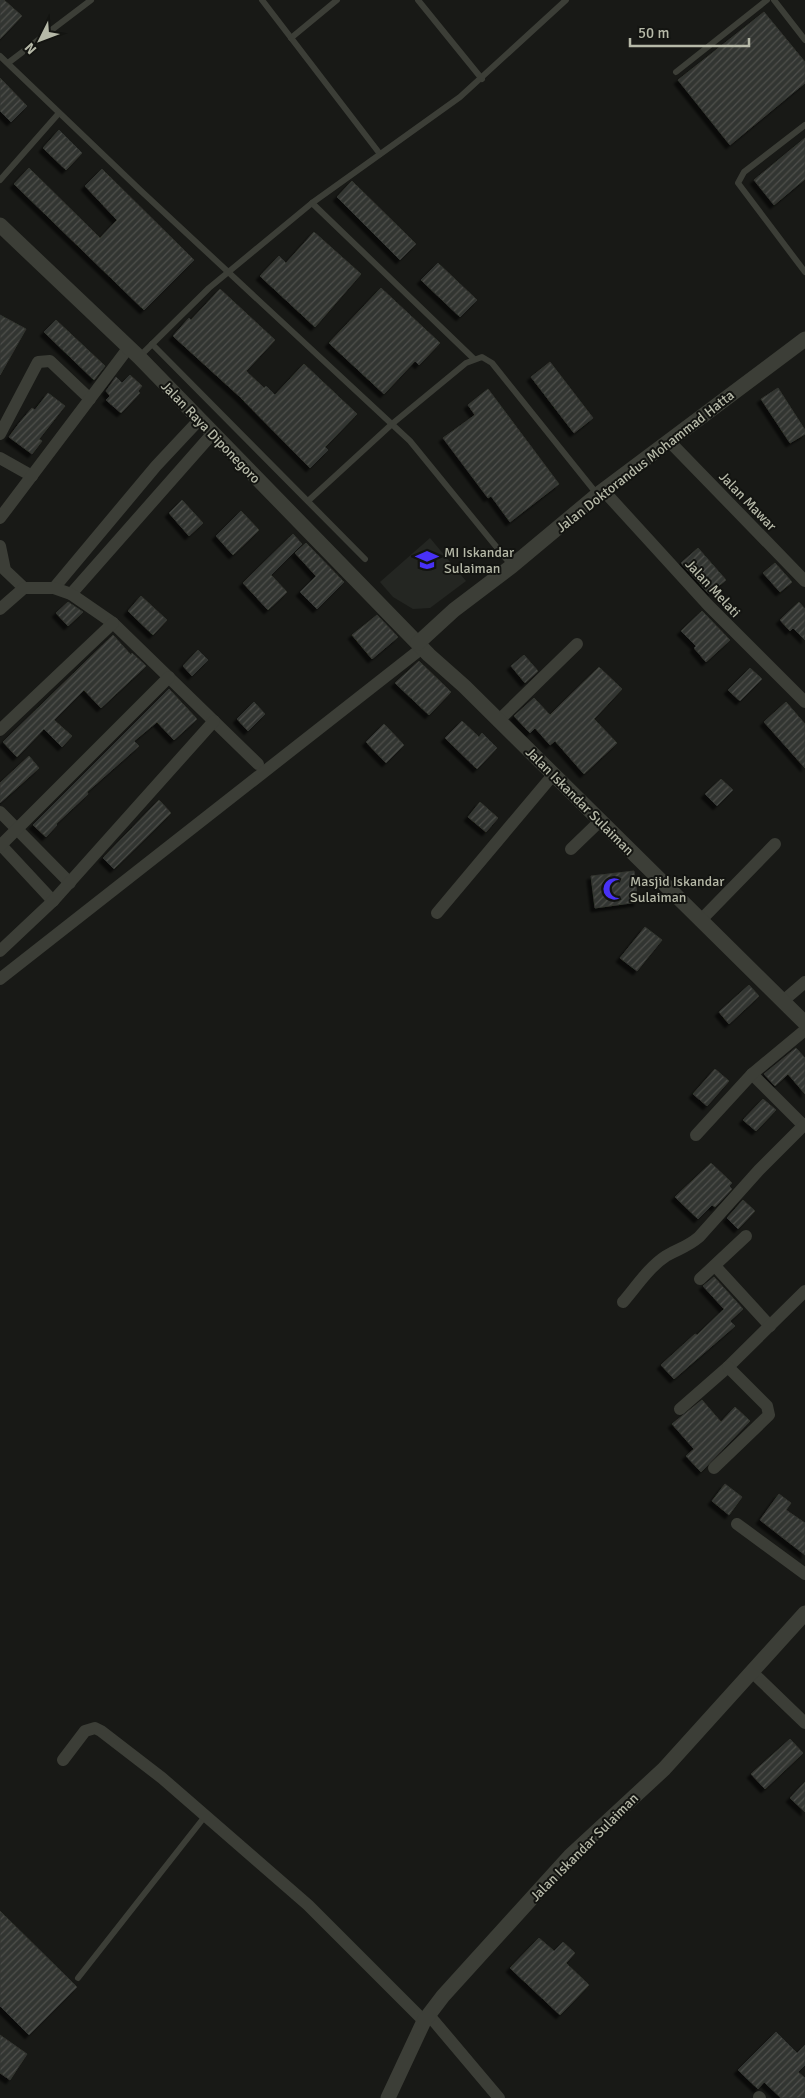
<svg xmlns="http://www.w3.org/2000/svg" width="805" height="2098" viewBox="0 0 805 2098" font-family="Signika,sans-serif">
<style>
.built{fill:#242622}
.building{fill:url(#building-hatch);stroke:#333530;filter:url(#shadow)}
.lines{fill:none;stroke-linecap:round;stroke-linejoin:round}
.service{stroke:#3c3e37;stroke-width:6}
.minor{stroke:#3c3e37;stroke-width:12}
.tertiary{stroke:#3c3e37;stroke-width:15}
.labels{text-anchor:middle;stroke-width:4;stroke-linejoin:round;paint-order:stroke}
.street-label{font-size:14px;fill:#b6b9a8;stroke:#131411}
.poi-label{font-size:14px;fill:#b6b9a8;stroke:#131411;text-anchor:start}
</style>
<defs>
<pattern id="building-hatch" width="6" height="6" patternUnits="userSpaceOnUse" patternTransform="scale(1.25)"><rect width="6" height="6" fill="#333531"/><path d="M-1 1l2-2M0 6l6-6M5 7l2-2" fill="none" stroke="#4e504c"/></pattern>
<filter id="shadow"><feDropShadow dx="-4" dy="4" stdDeviation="1" flood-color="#0009"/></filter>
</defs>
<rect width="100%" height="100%" fill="#181916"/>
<path class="built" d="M430 538 466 581 430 608 413 609 393 597 380 582Z"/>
<g class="building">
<path d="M0 0H4L22 16 0 39Z"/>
<path d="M764 12 805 62V83L730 145 678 80Z"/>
<path d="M0 78 27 106 11 122 0 111Z"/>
<path d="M59 130 82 153 66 170 43 148Z"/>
<path d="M805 138V179L774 205 754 180Z"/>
<path d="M29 168 100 238 117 220 85 186 102 169 194 260 144 310 14 184Z"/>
<path d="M352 181 416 244 400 260 337 197Z"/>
<path d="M314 232 361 274 315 327 260 276 279 256 286 263Z"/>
<path d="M438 263 477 300 460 317 421 280Z"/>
<path d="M381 288 440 343 419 365 415 361 384 394 329 343Z"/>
<path d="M220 289 275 340 246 371 264 388 266 386 275 395 304 364 357 414 325 447 328 450 310 468 239 396 173 336 189 318 191 320Z"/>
<path d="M0 315 26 329 0 375Z"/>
<path d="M56 320 105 366 94 380 44 332Z"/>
<path d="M550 362 593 418 574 433 531 377Z"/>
<path d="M130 375 142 386 138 391 140 393 121 413 106 400 110 396 106 391 116 377 122 383Z"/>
<path d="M778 388 805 430V434L790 443 761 399Z"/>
<path d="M488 389 559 484 510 522 491 496 488 498 443 438 475 415 468 405Z"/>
<path d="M48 393 65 406 39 439 42 441 32 454 9 437 20 422 32 408 35 410Z"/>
<path d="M182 500 203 523 189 536 169 513Z"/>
<path d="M241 511 259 530 233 555 216 536Z"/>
<path d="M293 534 302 544 271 575 287 592 268 610 243 583Z"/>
<path d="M306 543 344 582 317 609 300 592 316 576 295 553Z"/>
<path d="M698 548 726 580 709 594 681 563Z"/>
<path d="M775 563 792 582 780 592 763 573Z"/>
<path d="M141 596 167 620 153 635 128 611Z"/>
<path d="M68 602 83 612 68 626 56 613Z"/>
<path d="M799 602 805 609V640L793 628 790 631 780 620Z"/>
<path d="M702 611 730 640 706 662 694 648 696 646 681 631Z"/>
<path d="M377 615 398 637 372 659 352 635Z"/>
<path d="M113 635 131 655 132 653 146 666 101 708 84 690 54 720 72 736 62 747 44 729 17 757 3 742Z"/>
<path d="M198 650 208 660 192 676 183 666Z"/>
<path d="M524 655 538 671 525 683 511 666Z"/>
<path d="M419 661 451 692 429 715 395 683Z"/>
<path d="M599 667 622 689 594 719 617 743 584 774 555 741 550 745 535 728 530 733 514 716 534 698 550 715Z"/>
<path d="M750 668 762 679 740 701 728 690Z"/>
<path d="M169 689 197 719 174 740 157 722 134 741 139 746 87 792 88 794 56 824 57 825 46 837 33 825Z"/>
<path d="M254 702 265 714 248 731 237 719Z"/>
<path d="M786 702 805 724V768L764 722Z"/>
<path d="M462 721 479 737 482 733 497 748 477 769 445 738Z"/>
<path d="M384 724 404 745 386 763 366 742Z"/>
<path d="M29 756 39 768 0 803V783Z"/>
<path d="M721 779 733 790 717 806 705 794Z"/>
<path d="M159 800 171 813 114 869 103 858Z"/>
<path d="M480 802 498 818 486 832 468 817Z"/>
<path d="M634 871 638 902 595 908 591 876Z"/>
<path d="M645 927 662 940 637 971 620 958Z"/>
<path d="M749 985 759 996 729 1024 719 1012Z"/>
<path d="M796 1048 805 1058V1094L788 1074 775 1086 764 1074Z"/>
<path d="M715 1069 729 1081 707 1106 693 1094Z"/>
<path d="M763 1099 776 1110 756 1131 743 1120Z"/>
<path d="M711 1163 732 1183 729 1186 732 1189 715 1207 712 1205 698 1219 675 1197Z"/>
<path d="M743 1200 755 1211 738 1229 727 1218Z"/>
<path d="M714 1277 743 1309 730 1321 735 1326 674 1379 661 1365 695 1334 697 1335 724 1309 703 1286Z"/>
<path d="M702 1400 721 1422 735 1407 750 1421 701 1472 686 1456 694 1449 672 1424Z"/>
<path d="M725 1484 742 1497 729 1515 712 1501Z"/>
<path d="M779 1494 791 1503 786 1510 805 1523V1555L760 1520Z"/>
<path d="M790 1739 803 1753 765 1789 751 1774Z"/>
<path d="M805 1782V1812L790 1798Z"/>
<path d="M0 1911 77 1987 29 2035 0 2006Z"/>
<path d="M539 1938 554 1951 563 1942 575 1953 566 1963 589 1985 560 2015 510 1968Z"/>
<path d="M776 2032 797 2053 805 2045V2065L798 2072 805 2078V2098H781L764 2082 758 2089 738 2070Z"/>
<path d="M0 2035 27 2054 10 2080 0 2073Z"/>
</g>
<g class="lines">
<g class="service">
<path d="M262 0 380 154"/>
<path d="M418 0 482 79"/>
<path d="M774 0 805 40"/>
<path d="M291 38 337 0"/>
<path d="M0 56 140 190 410 441 512 566"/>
<path d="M8 63 91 0"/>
<path d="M676 72 767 0"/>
<path d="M805 125 744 172 738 183 805 272"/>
<path d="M0 180 59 113"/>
<path d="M312 203 474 359"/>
<path d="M152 344 365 559"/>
<path d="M139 357 209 288 312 203 460 97 566 0"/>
<path d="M308 501 392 424 466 363 482 357 492 363 597 494"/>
<path d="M78 1978 206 1815"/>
</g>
<g class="minor">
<path d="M0 434 38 362 50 361 90 399"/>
<path d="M669 441 805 581"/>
<path d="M0 458 32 476"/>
<path d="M603 490 708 605 805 702"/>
<path d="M0 518 129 347"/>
<path d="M0 546 5 570 24 588"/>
<path d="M54 588 156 466 200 419"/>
<path d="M71 594 213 433"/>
<path d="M0 609 24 588H54L71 594 113 623 258 764"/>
<path d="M498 721 577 644"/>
<path d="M0 730 113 623"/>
<path d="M0 812 70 883"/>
<path d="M0 844 53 901"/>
<path d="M0 846 169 677"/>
<path d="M571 849 600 821"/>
<path d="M437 913 553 775"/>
<path d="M700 921 775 844"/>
<path d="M0 951 53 901 214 721"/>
<path d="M0 979 422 648"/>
<path d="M783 1001 805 982"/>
<path d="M752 1074 803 1125"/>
<path d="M696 1135 752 1074 805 1030"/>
<path d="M715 1266 770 1326"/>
<path d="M700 1279 746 1236"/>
<path d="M623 1302C636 1287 649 1267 666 1256 679 1248 686 1248 699 1237L759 1170 805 1124"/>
<path d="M680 1409 728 1367 805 1291"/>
<path d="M714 1468 769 1415 767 1406 728 1367"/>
<path d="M737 1524 805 1574"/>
<path d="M752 1672 805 1723"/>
<path d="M63 1760 85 1731 95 1728 101 1731 162 1778 308 1905 424 2021"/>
<path d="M428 2014 499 2098"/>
<path d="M759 2097 760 2098"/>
</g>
<g class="tertiary">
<path d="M0 225 139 357 429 655 464 686 805 1023"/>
<path d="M418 643 454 610 512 566 597 495 805 339"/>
<path d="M388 2098 424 2021 443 1996 570 1856 664 1769 805 1613"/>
</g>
</g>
<defs>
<symbol id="school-bare" viewBox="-9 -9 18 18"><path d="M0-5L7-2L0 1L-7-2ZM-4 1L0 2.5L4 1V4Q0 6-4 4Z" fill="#4831f6" stroke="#131411" stroke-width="2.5" paint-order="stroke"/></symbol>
<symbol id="mosque-bare" viewBox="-9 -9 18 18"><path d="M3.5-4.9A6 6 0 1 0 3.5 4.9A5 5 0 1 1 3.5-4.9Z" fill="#4831f6" stroke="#131411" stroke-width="2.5" paint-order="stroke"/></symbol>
</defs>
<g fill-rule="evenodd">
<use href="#school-bare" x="411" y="544" width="32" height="32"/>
<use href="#mosque-bare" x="598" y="873" width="32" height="32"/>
</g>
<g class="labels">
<g class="street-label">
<text transform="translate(211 432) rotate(46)" y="5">Jalan Raya Diponegoro</text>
<text transform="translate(645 461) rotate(-38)" y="5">Jalan Doktorandus Mohammad Hatta</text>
<text transform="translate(748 501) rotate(46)" y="5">Jalan Mawar</text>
<text transform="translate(713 588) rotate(47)" y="5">Jalan Melati</text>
<text transform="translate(580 801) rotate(45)" y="5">Jalan Iskandar Sulaiman</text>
<text transform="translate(584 1847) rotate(-45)" y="5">Jalan Iskandar Sulaiman</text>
</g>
<g class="poi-label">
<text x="444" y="557">MI Iskandar<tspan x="444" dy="16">Sulaiman</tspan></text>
<text x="630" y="886">Masjid Iskandar<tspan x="630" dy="16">Sulaiman</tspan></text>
</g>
</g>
<g transform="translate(40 40) rotate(228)" stroke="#131411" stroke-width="4" paint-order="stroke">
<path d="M0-4L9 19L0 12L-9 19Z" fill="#b6b9a8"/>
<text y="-8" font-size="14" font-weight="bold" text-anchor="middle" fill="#b6b9a8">N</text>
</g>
<path d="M630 38v8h119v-8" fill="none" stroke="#b6b9a8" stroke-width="2.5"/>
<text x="638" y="38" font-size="15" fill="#b6b9a8" stroke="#131411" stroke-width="4" paint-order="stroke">50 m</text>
</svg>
